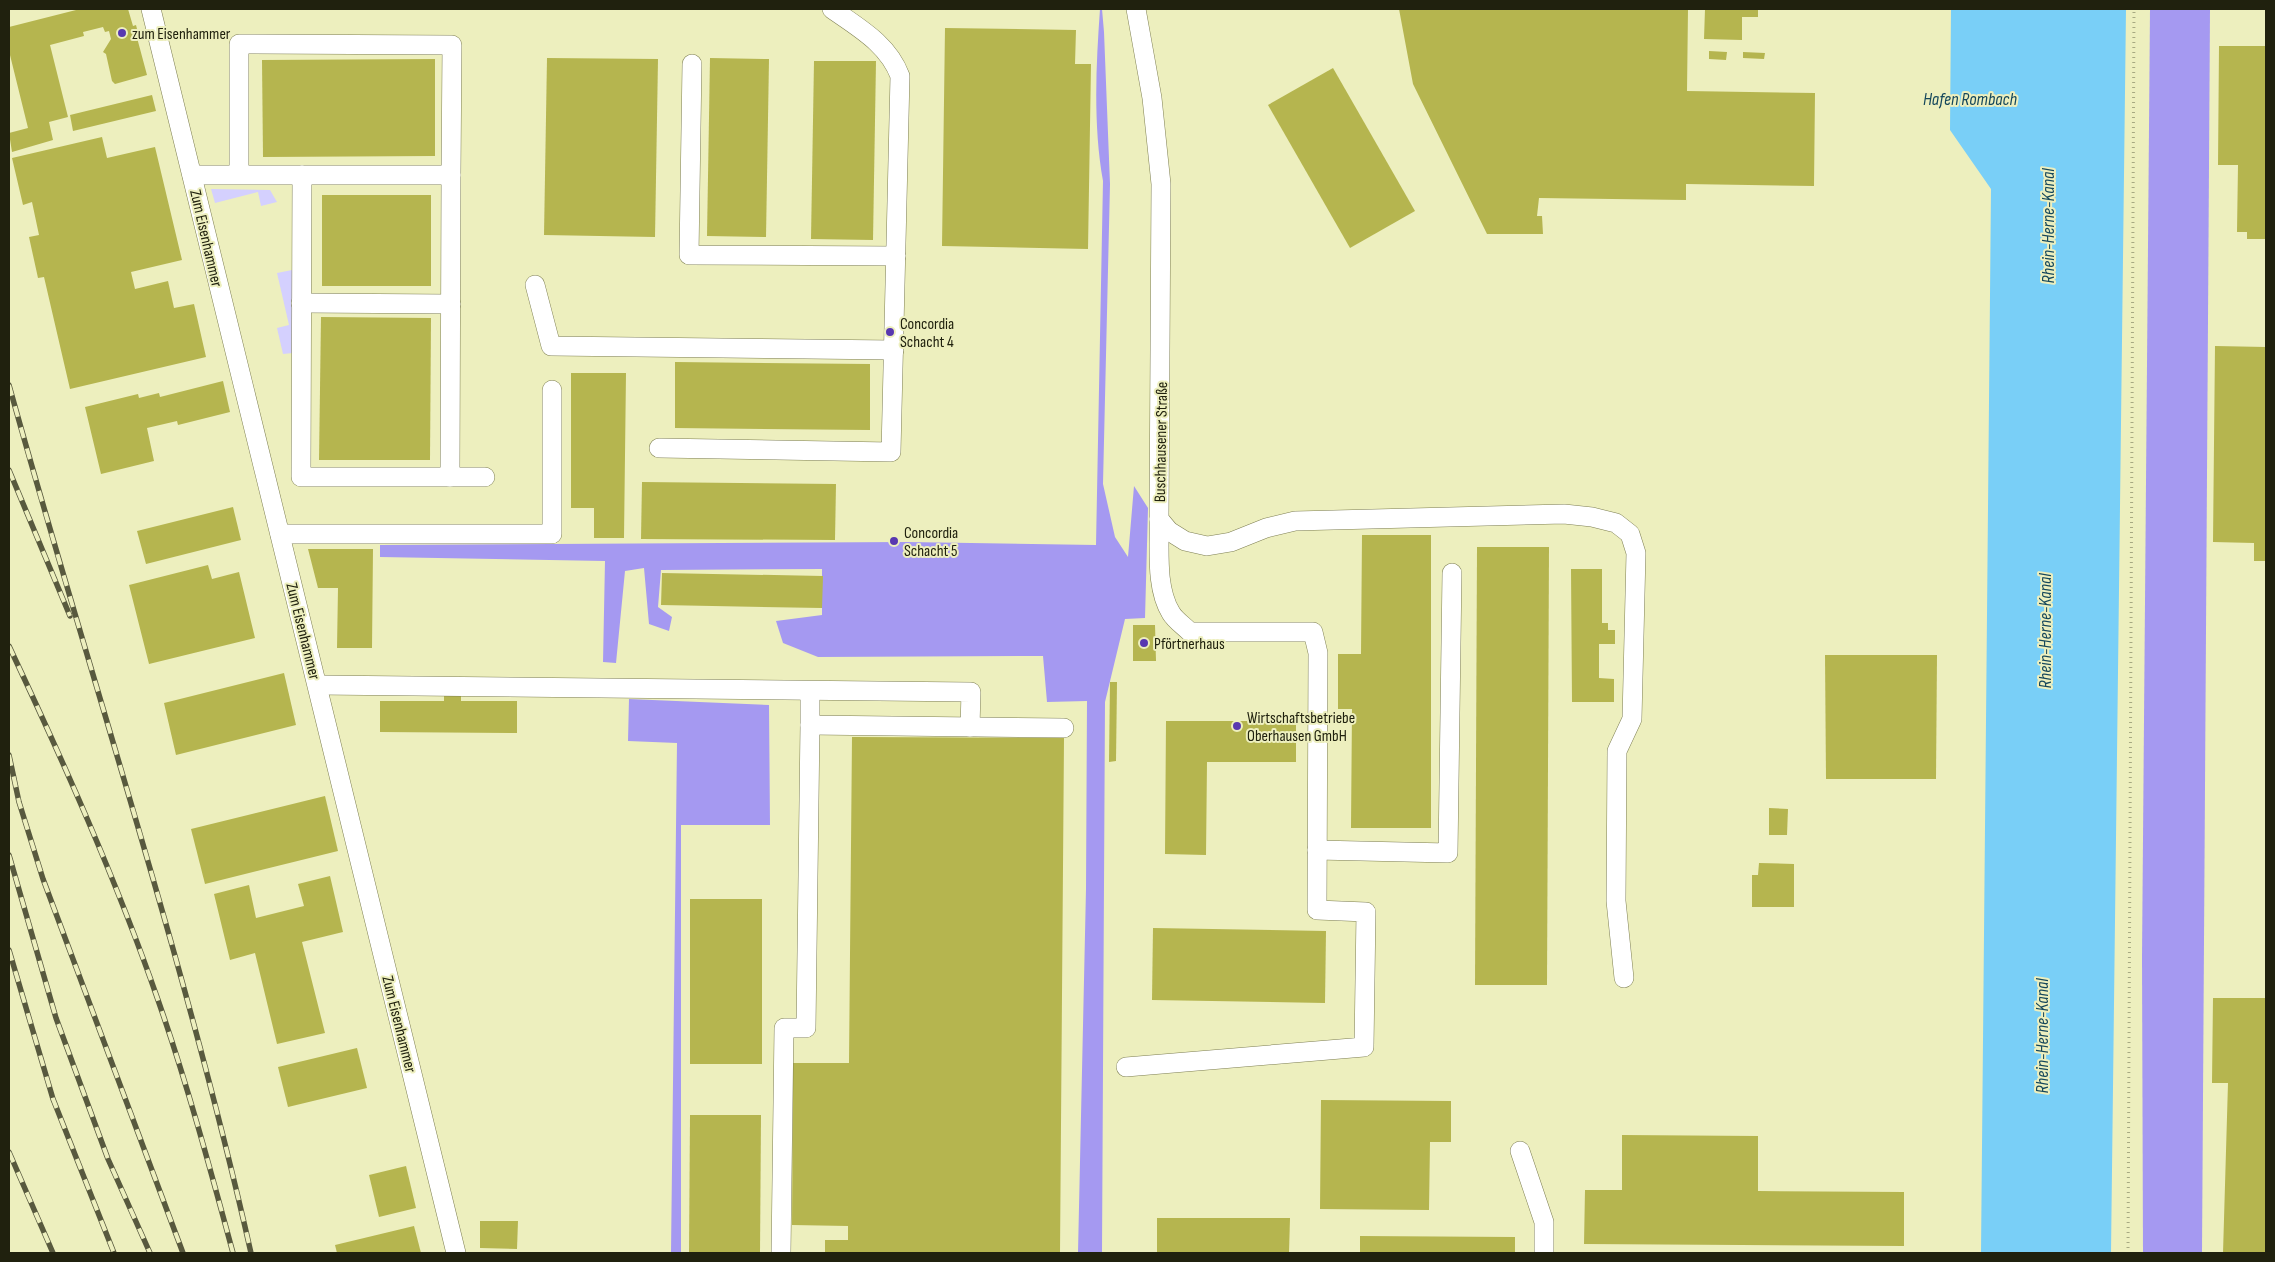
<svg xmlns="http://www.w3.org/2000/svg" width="2275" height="1262" viewBox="0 0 2275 1262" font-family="'Sofia Sans Condensed',sans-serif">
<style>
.green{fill:#d4d0fe}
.forest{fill:#a599f1}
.water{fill:#79cff7}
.building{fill:#b5b54f}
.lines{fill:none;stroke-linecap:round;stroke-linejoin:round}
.minor-casing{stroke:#7e7f53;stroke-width:20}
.path{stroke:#a7a982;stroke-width:3;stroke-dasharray:1 4;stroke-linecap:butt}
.minor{stroke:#fff;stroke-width:19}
.rail-casing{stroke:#58593e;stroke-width:5.5}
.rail{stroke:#edefbe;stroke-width:4;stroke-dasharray:11;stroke-linecap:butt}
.poi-dot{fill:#5838b0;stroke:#edefbe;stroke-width:2}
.labels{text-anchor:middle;stroke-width:4;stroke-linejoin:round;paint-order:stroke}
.poi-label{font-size:16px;fill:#20210e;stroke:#edefbe;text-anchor:start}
.street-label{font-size:16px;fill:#20210e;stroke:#edefbe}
.water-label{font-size:18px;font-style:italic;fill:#15475b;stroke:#edefbe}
</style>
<rect width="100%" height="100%" fill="#edefbe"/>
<g class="green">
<path d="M211 189 270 190 277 202 261 206 258 192 215 203Z"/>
<path d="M292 270 293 353 283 354 277 328 289 325 277 273Z"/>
</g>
<g class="forest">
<path d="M1100 9H1102L1104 32 1110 184 1103 484 1115 537 1128 557 1134 486 1148 508 1145 618 1125 619 1105 702 1102 1253H1078L1086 889 1087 701 1047 702 1043 656 818 657 783 643 776 621 822 615V569L661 570 658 607 672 617 669 631 649 624 644 568 625 571 616 663 603 662 605 561 380 557V545L907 542 1096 545 1103 181C1093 125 1096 65 1100 9Z"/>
<path d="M2150 9H2210L2202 1253H2143L2142 958Z"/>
<path d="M629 699 769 705 770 825H681V1253H671L677 743 628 741Z"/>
</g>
<path class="water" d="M1951 9H2126L2111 1253H1981L1991 189 1950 130Z"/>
<g class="building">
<path d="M80 9H128L133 26 136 25 138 33 136 34 147 75 115 84 112 81 106 54 103 52 111 39 109 31 105 32 103 27 83 32 84 36 50 45 68 117 49 122 53 140 12 152 9 133 28 128 9 51V27Z"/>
<path d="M1399 9H1688L1687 91 1815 93 1814 186 1686 184V200L1539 198 1537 216H1542L1543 234H1487L1413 84Z"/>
<path d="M1705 9H1758V17H1742V40L1704 39Z"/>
<path d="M945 28 1076 30 1075 64H1091L1088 249 942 246Z"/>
<path d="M2219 46H2266V239H2247V232H2237L2238 165H2218Z"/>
<path d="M1709 51 1727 52 1726 60 1709 59Z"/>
<path d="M1743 52 1765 53 1764 59 1743 58Z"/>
<path d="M547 58 658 59 655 237 544 235Z"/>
<path d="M710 58 769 59 766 237 707 236Z"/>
<path d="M435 59V156L263 157 262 60Z"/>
<path d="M814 61H876L873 240 811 239Z"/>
<path d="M1333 68 1415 211 1350 248 1268 105Z"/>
<path d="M152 95 156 111 73 131 70 115Z"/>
<path d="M102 137 107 158 155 147 182 260 131 272 135 289 168 281 174 308 194 304 206 357 70 389 44 277 38 278 29 237 39 235 32 202 23 205 12 158Z"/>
<rect x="322" y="195" width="109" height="91"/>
<path d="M321 317 431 318 430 460H319Z"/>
<path d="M2215 346 2266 347V561H2254V543L2213 542Z"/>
<path d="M675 362 870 364V430L675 428Z"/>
<path d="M571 373H626L624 538H594V508H571Z"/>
<path d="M223 381 230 412 178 425 177 421 147 428 154 461 101 474 85 407 138 394 139 398 159 393 160 397Z"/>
<path d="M642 482 836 484 835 540 641 539Z"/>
<path d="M233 507 241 540 146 564 137 531Z"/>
<path d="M1362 535H1431V828H1351L1352 709H1338V654H1361Z"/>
<path d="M1477 547H1549L1547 985H1475Z"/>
<path d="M308 549H373L372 648H337L338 588H318Z"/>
<path d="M208 565 212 579 239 572 255 638 149 664 129 585Z"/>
<path d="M1571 569H1602V623H1608V630H1615V644H1599V678L1614 679V702H1572Z"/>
<path d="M662 573 823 576 822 608 661 605Z"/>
<path d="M1133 625H1155L1156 661H1133Z"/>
<path d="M1825 655H1937L1936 779H1826Z"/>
<path d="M284 673 296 725 176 755 164 703Z"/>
<path d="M1110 682H1117L1116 761 1109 762Z"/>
<path d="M444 692H461V701H517V733L380 732V701H444Z"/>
<path d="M1166 721H1296V762H1207L1206 855 1165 854Z"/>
<path d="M852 737 1064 738 1060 1253H825V1240H848V1226L792 1225 793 1063H849Z"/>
<path d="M325 796 338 851 205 884 191 829Z"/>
<path d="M1769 808 1788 809 1787 835H1769Z"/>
<path d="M1759 863 1794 864V907H1752V875H1758Z"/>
<path d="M330 876 343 932 302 942 325 1033 277 1044 255 953 230 960 214 894 249 885 256 918 304 906 298 884Z"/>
<rect x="690" y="899" width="72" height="165"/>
<path d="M1153 928 1326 931 1325 1003 1152 1000Z"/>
<path d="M2213 998H2266V1253H2223L2228 1083H2212Z"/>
<path d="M357 1048 367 1088 288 1107 278 1067Z"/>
<path d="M1321 1100 1451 1101V1142H1430L1429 1210 1320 1209Z"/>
<path d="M690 1115H761L760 1253H689Z"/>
<path d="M1622 1135 1758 1136V1191L1904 1192V1246L1584 1244 1585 1190H1622Z"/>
<path d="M406 1166 416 1208 379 1217 369 1175Z"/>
<path d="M1157 1218H1290L1289 1253H1157Z"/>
<path d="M480 1221H518L517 1249 480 1248Z"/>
<path d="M414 1226 421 1253H337L335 1245Z"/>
<path d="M1360 1236 1515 1237V1253H1360Z"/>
</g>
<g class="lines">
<defs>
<g id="minor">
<path d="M151 9 456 1253"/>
<path d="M1136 9 1152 98 1161 184 1159 519 1169 531 1185 541 1207 546 1231 542 1266 528 1295 521 1564 514 1592 517 1616 523 1630 534 1636 553 1632 719 1617 751 1616 901 1624 978"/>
<path d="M692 64 689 255 896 256"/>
<path d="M192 175H451L452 45 239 44V175"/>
<path d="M302 175 301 477H485"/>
<path d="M535 285 551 346 894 350"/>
<path d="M301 303 451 304"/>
<path d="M659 448 891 452 900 76C888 44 859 28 832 9"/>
<path d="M450 477 451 175"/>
<path d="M280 534H552V390"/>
<path d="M318 685 971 692 970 727"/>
<path d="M810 691V725L1064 728"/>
<path d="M1317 850 1448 853 1452 573"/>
<path d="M1126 1067 1364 1047 1366 912 1317 910 1318 653 1313 632H1190C1184 626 1175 620 1171 613 1155 587 1160 548 1159 519"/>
<path d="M1520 1151 1544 1222V1253"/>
<path d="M781 1253 784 1028H806L810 725"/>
</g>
</defs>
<use href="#minor" class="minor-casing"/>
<path class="path" d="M2128 1253 2134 9"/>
<use href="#minor" class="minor"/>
<defs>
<g id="rail">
<path d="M9 385C89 674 185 960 251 1253"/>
<path d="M9 470 70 616"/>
<path d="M9 646C63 761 116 879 158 1000 187 1083 210 1168 233 1253"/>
<path d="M9 755 19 802 43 879 183 1253"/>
<path d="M9 855 56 1018 108 1159 150 1253"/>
<path d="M9 950 53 1099 114 1253"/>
<path d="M9 1152 53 1253"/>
</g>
</defs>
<use href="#rail" class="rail-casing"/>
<use href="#rail" class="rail"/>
</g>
<g class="poi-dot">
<circle cx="122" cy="33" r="5"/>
<circle cx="890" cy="332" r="5"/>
<circle cx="894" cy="541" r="5"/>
<circle cx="1144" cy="643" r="5"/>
<circle cx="1237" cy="726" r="5"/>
</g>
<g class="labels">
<g class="poi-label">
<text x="132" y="39">zum Eisenhammer</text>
<text x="900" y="329">Concordia<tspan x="900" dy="18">Schacht 4</tspan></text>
<text x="904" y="538">Concordia<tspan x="904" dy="18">Schacht 5</tspan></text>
<text x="1154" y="649">Pförtnerhaus</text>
<text x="1247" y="723">Wirtschaftsbetriebe<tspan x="1247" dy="18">Oberhausen GmbH</tspan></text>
</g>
<g class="street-label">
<text transform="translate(207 238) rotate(77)" y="6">Zum Eisenhammer</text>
<text transform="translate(1160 442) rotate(-89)" y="6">Buschhausener Straße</text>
<text transform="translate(304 631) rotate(76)" y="6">Zum Eisenhammer</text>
<text transform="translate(400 1024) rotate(76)" y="6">Zum Eisenhammer</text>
</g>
<g class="water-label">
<text x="1970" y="105">Hafen Rombach</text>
<text transform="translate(2048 226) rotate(-90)" y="6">Rhein-Herne-Kanal</text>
<text transform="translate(2045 631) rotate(-90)" y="6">Rhein-Herne-Kanal</text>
<text transform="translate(2042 1036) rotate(-90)" y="6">Rhein-Herne-Kanal</text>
</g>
</g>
<rect width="2275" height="1262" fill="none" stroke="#20210e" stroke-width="20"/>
</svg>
